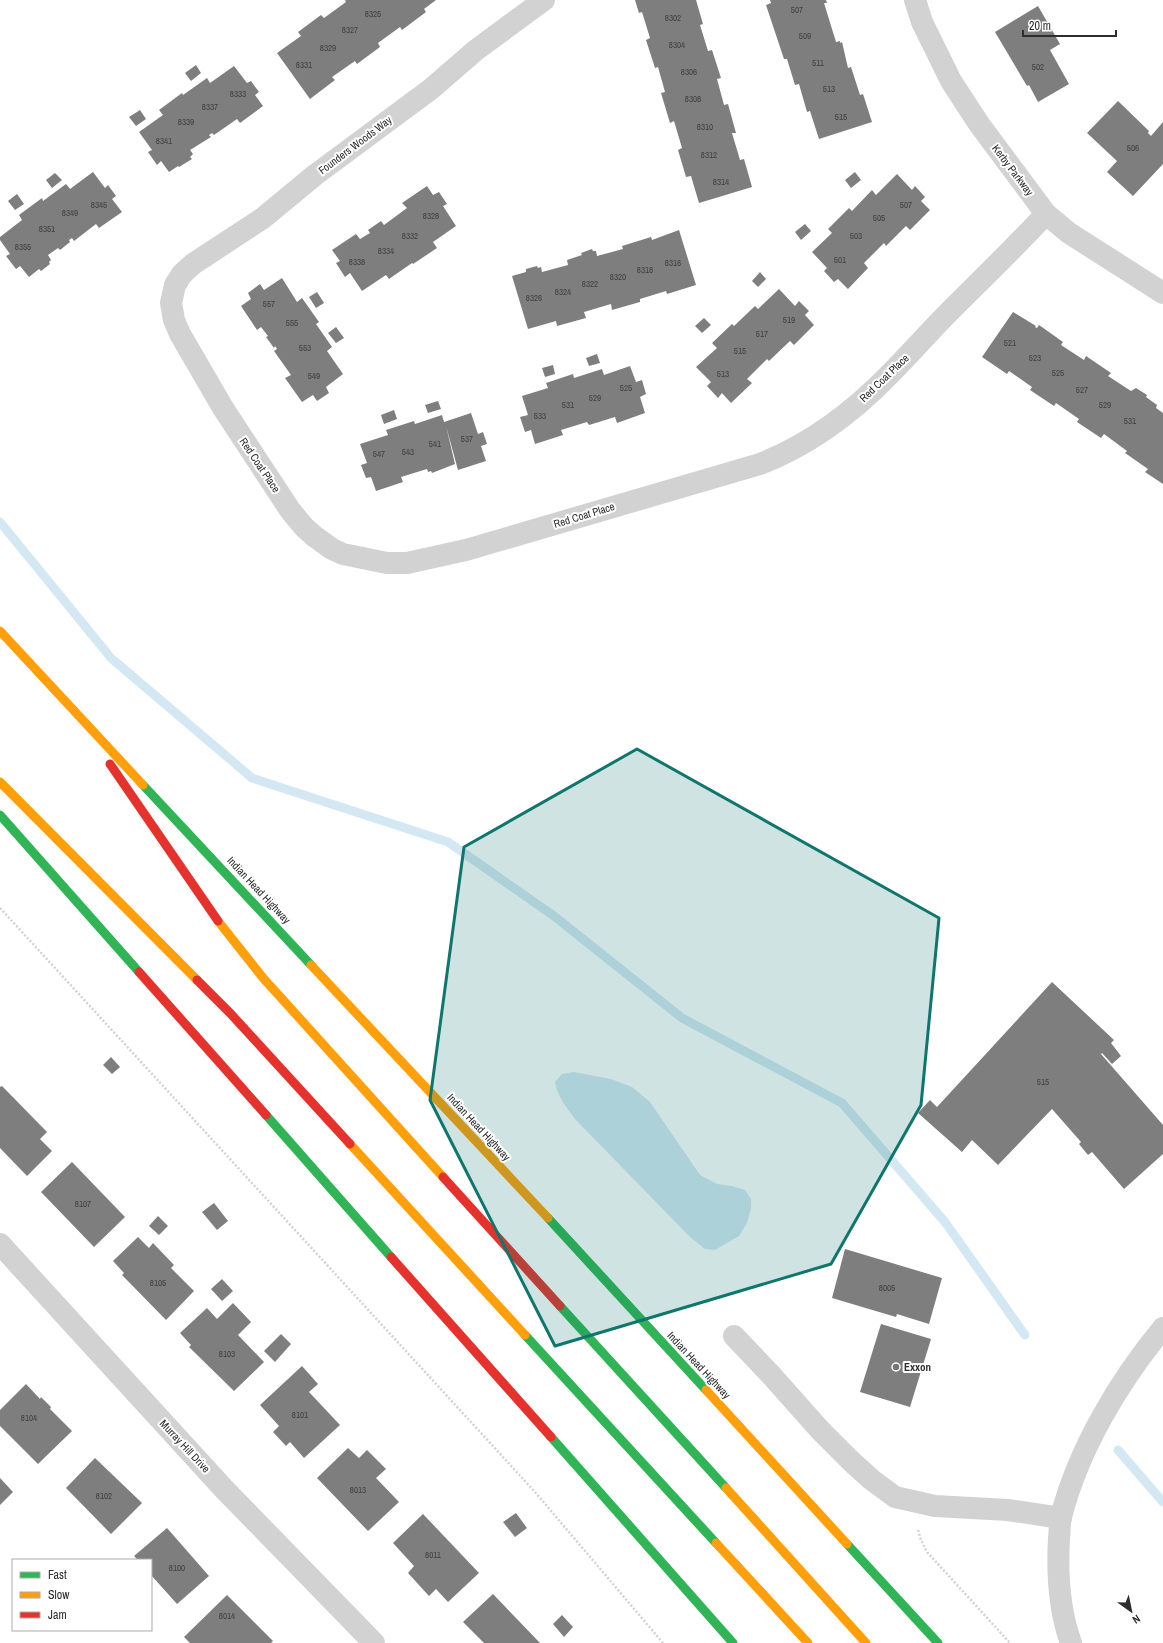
<svg xmlns="http://www.w3.org/2000/svg" width="1163" height="1643" viewBox="0 0 1163 1643" font-family="'Archivo Narrow',sans-serif">
<style>
.water{fill:#d4e8f3}
.lines{fill:none;stroke-linecap:round;stroke-linejoin:round}
.stream{stroke:#d4e8f3;stroke-width:9}
.building{fill:#7e7e7e}
.path{stroke:#d2d2d2;stroke-width:2.5;stroke-dasharray:2 2;stroke-linecap:butt}
.street{stroke:#d2d2d2;stroke-width:22}
.fast{stroke:#30b455;stroke-width:9}
.slow{stroke:#ff9f0a;stroke-width:9}
.jam{stroke:#e5322d;stroke-width:9}
.marked{fill:#0f766e;fill-opacity:0.2;stroke:#0f766e;stroke-width:3;stroke-linejoin:round}
.poi-dot{fill:#767676;stroke:#fff;stroke-width:1.5}
.labels{text-anchor:middle;stroke-width:4;stroke-linejoin:round;paint-order:stroke}
.number-label{font-size:9px;fill:#414141}
.street-label{font-size:11px;fill:#2d2d2d;stroke:#fff}
.poi-label{font-size:11px;font-weight:bold;fill:#2d2d2d;stroke:#fff;text-anchor:start}
</style>
<rect width="100%" height="100%" fill="#fff"/>
<path class="water" d="M574 1072 611 1079 632 1087 650 1102 700 1175 717 1184 732 1186 745 1190 751 1199V1208L747 1223 739 1236 715 1250 705 1249 689 1236 575 1119C567 1108 557 1096 555 1082L562 1074Z"/>
<g class="lines">
<g class="stream">
<path d="M0 522 111 658 252 778 448 842 554 916 682 1018 842 1103 945 1222 1025 1335"/>
<path d="M1118 1450 1163 1502"/>
</g>
</g>
<g class="building">
<path d="M345 0H436L424 9 426 12 402 30 400 27 378 43 380 47 357 64 355 61 332 77 335 80 310 99 277 53 301 36 298 32 321 15 324 18 346 2Z"/>
<path d="M635 0H696L703 24 700 25 708 51 712 50 721 78 717 79 724 105 728 104 736 133H732L740 160 744 159 752 187 699 203 691 176 686 177 678 150 682 148 674 121 670 123 661 93 665 92 658 67 655 68 646 40 650 38 642 12 639 13Z"/>
<path d="M770 0H826L827 3H824L836 42 840 41V43L842 42 848 68 851 67 860 95 863 94 872 122 819 139 810 111 807 112 799 84 795 85 787 59H784L766 5 771 3Z"/>
<path d="M1038 6 1060 44 1050 50 1069 84 1038 102 1029 85 1027 86 995 32Z"/>
<path d="M196 65 201 73 191 81 185 73Z"/>
<path d="M234 66 247 83 251 81 259 92 255 95 263 106 240 123 237 119 214 135 212 133 209 135 211 137 190 150 193 154 190 157 192 159 179 167 178 166 169 172 161 161 157 165 148 152 152 150 139 132 163 115 159 110 182 93 183 95 207 78 210 83Z"/>
<path d="M1118 101 1149 131 1148 133 1151 136 1163 122V164L1133 196 1107 172 1117 161 1087 133Z"/>
<path d="M140 110 146 119 136 126 129 117Z"/>
<path d="M93 172 105 188 108 185 116 196 112 199 122 212 99 228 96 224 74 241 72 238 69 240 70 242 60 250 58 248 48 255 51 260 49 262 50 264 41 271 39 269 29 277 20 266 16 269 6 256 10 254 0 240V237L22 220 19 215 42 198 43 201 66 184 70 189Z"/>
<path d="M855 172 861 180 851 188 845 180Z"/>
<path d="M55 173 62 180 52 188 46 180Z"/>
<path d="M897 174 912 190 915 186 925 197 921 201 930 210 910 230 906 226 886 246 884 243 864 263 868 268 848 289 838 279 834 282 824 271 827 268 812 252 832 233 828 229 849 208 852 211 872 190 876 195Z"/>
<path d="M427 186 433 195 439 192 447 204 443 206 456 226 433 242 437 248 413 264 412 263 389 279 386 275 362 291 350 273 345 277 336 263 340 261 332 250 356 234 360 239 370 233 368 230 381 221 384 225 407 208 402 203Z"/>
<path d="M17 194 24 204 15 210 8 201Z"/>
<path d="M805 224 811 231 801 240 795 232Z"/>
<path d="M679 230 696 285 667 294 666 291 640 299V302L612 310 611 304 584 312 586 318 557 326 556 321 528 329 512 276 526 272V269L537 266 538 268 541 267 542 272 568 265 567 260 582 255 581 253 592 249 593 251H596L597 256 623 249 622 246 651 237 652 240Z"/>
<path d="M760 272 766 279 758 287 752 281Z"/>
<path d="M282 278 297 302 302 298 319 322 316 324 332 347 327 351 343 374 326 387 329 393 317 401 313 395 302 402 285 378 291 375 274 351 277 349 275 346 274 348 266 337 268 336 261 327 257 330 241 306 251 299 248 293 260 284 264 290Z"/>
<path d="M779 289 795 306 799 301 809 311 805 315 814 325 794 345 790 341 769 361 767 359 747 379 752 383 731 403 722 393 718 398 707 386 711 382 696 367 717 348 712 343 732 324 734 326 755 306 758 309Z"/>
<path d="M317 292 324 303 316 308 309 297Z"/>
<path d="M1013 312 1036 326 1035 327 1037 328 1039 325 1063 342 1061 345 1084 360 1086 356 1111 373 1108 376 1131 391 1136 388 1147 395 1146 397 1157 405 1156 408 1163 413V484L1145 472 1148 469 1125 453 1127 451 1104 434 1101 438 1077 422 1079 419 1056 403 1054 406 1030 390 1032 387 1009 371 1007 374 982 357Z"/>
<path d="M704 318 711 325 702 333 695 326Z"/>
<path d="M336 327 344 338 336 343 328 333Z"/>
<path d="M597 354 600 363 589 366 586 358Z"/>
<path d="M553 365 555 374 545 377 542 368Z"/>
<path d="M630 366 636 382 642 380 646 394 640 397 645 413 617 423 615 417 589 425 587 422 561 430 563 435 535 444 531 430 525 432 520 417 528 415 522 396 548 388 546 383 573 374 574 378 602 369 604 375Z"/>
<path d="M438 401 441 409 428 413 425 405Z"/>
<path d="M394 410 397 419 384 424 381 415Z"/>
<path d="M471 413 478 434 483 432 487 444 481 446 486 461 458 470 446 426 455 464 432 473 431 471 428 472 427 469 401 477 403 482 376 491 371 477 366 478 361 465 367 463 360 444 388 435 386 430 414 421 415 424 442 415 444 422Z"/>
<path d="M1052 982 1114 1040 1111 1043 1121 1056 1112 1064 1102 1053 1101 1054 1163 1125V1154L1124 1189 1092 1152 1088 1155 1079 1144 1081 1142 1052 1109 998 1165 972 1140 962 1152 918 1113 930 1100 937 1107Z"/>
<path d="M111 1057 120 1067 112 1074 103 1065Z"/>
<path d="M2 1086 47 1132 40 1139 52 1151 27 1176 0 1148V1087Z"/>
<path d="M72 1162 125 1217 94 1247 41 1192Z"/>
<path d="M214 1203 228 1221 217 1230 202 1212Z"/>
<path d="M158 1216 168 1226 159 1235 149 1226Z"/>
<path d="M138 1237 149 1248 153 1243 174 1265 171 1268 194 1291 166 1320 122 1275 124 1273 113 1261Z"/>
<path d="M845 1249 942 1278 929 1324 897 1314 896 1317 832 1298Z"/>
<path d="M222 1279 233 1291 222 1301 211 1289Z"/>
<path d="M233 1303 251 1322 238 1335 264 1362 234 1391 189 1347 191 1345 180 1333 207 1308 217 1319Z"/>
<path d="M881 1324 931 1339 910 1407 860 1392Z"/>
<path d="M281 1334 291 1344 275 1362 264 1351Z"/>
<path d="M302 1366 318 1384 309 1392 340 1425 304 1458 290 1442 286 1446 273 1432 279 1426 260 1405Z"/>
<path d="M26 1384 40 1399 41 1397 51 1407 50 1409 72 1431 38 1464 0 1426V1410Z"/>
<path d="M348 1448 359 1458 367 1450 386 1469 376 1478 399 1502 368 1531 317 1478Z"/>
<path d="M95 1458 142 1503 111 1534 66 1488Z"/>
<path d="M0 1478 13 1492 0 1505Z"/>
<path d="M516 1513 527 1528 515 1537 503 1522Z"/>
<path d="M423 1514 479 1573 448 1602 436 1589 429 1596 408 1573 414 1566 393 1543Z"/>
<path d="M167 1528 209 1576 177 1604 151 1575V1560H138L134 1556Z"/>
<path d="M493 1594 540 1643H484L463 1622Z"/>
<path d="M227 1595 273 1641 271 1643H190L184 1637Z"/>
<path d="M562 1615 573 1627 564 1637 553 1624Z"/>
</g>
<g class="lines">
<g class="path">
<path d="M0 908 535 1492 663 1643"/>
<path d="M918 1530 921 1540 927 1552 1010 1643"/>
</g>
<g class="street">
<path d="M544 0 476 50 431 89 315 175 263 218 193 264 182 274 175 285 171 303 174 320 180 334 223 408 290 510 304 527 314 536 332 549 343 554 387 563H407L466 550 760 464C809 445 852 413 889 375 910 354 929 332 950 311 982 279 1015 247 1046 214"/>
<path d="M915 0 922 22 951 81 979 124 1046 214 1069 233 1163 293"/>
<path d="M0 1244 224 1489 374 1643"/>
<path d="M734 1336 772 1376 820 1430 852 1462 872 1480 895 1497 935 1506 1008 1510 1061 1518"/>
<path d="M1071 1643C1059 1610 1057 1573 1059 1538 1060 1531 1059 1524 1061 1517 1078 1450 1119 1381 1163 1328"/>
</g>
<g class="fast">
<path d="M143 785 311 965"/>
<path d="M0 815 139 972"/>
<path d="M266 1115 391 1257"/>
<path d="M548 1218 706 1390"/>
<path d="M560 1306 726 1488"/>
<path d="M525 1335 716 1543"/>
<path d="M551 1437 733 1643"/>
<path d="M847 1544 938 1643"/>
</g>
<g class="slow">
<path d="M0 631 143 785"/>
<path d="M0 782 197 980"/>
<path d="M218 921 264 979 443 1177"/>
<path d="M311 965 548 1218"/>
<path d="M350 1144 525 1335"/>
<path d="M706 1390 847 1544"/>
<path d="M726 1488 866 1643"/>
<path d="M716 1543 808 1643"/>
</g>
<g class="jam">
<path d="M110 764 218 921"/>
<path d="M139 972 266 1115"/>
<path d="M197 980 230 1013 350 1144"/>
<path d="M443 1177 560 1306"/>
<path d="M391 1257 551 1437"/>
</g>
</g>
<path class="marked" d="M637 749 939 918 921 1105 831 1264 555 1346 430 1100 464 847Z"/>
<circle class="poi-dot" cx="896" cy="1367" r="4"/>
<g class="labels">
<g class="number-label">
<text x="797" y="13">507</text>
<text x="373" y="17">8325</text>
<text x="673" y="21">8302</text>
<text x="350" y="33">8327</text>
<text x="805" y="39">509</text>
<text x="677" y="48">8304</text>
<text x="328" y="51">8329</text>
<text x="818" y="66">511</text>
<text x="304" y="68">8331</text>
<text x="1038" y="70">502</text>
<text x="689" y="75">8306</text>
<text x="829" y="92">513</text>
<text x="238" y="97">8333</text>
<text x="693" y="102">8308</text>
<text x="210" y="110">8337</text>
<text x="841" y="120">515</text>
<text x="186" y="125">8339</text>
<text x="705" y="130">8310</text>
<text x="164" y="144">8341</text>
<text x="1133" y="151">506</text>
<text x="709" y="158">8312</text>
<text x="721" y="185">8314</text>
<text x="99" y="208">8345</text>
<text x="906" y="208">507</text>
<text x="70" y="216">8349</text>
<text x="431" y="219">8328</text>
<text x="879" y="221">505</text>
<text x="47" y="232">8351</text>
<text x="410" y="239">8332</text>
<text x="856" y="239">503</text>
<text x="23" y="250">8355</text>
<text x="386" y="254">8334</text>
<text x="840" y="263">501</text>
<text x="357" y="265">8338</text>
<text x="673" y="266">8316</text>
<text x="645" y="273">8318</text>
<text x="618" y="280">8320</text>
<text x="590" y="287">8322</text>
<text x="563" y="295">8324</text>
<text x="534" y="301">8326</text>
<text x="269" y="307">557</text>
<text x="789" y="323">519</text>
<text x="292" y="326">555</text>
<text x="762" y="337">517</text>
<text x="1010" y="346">521</text>
<text x="305" y="351">553</text>
<text x="740" y="354">515</text>
<text x="1035" y="361">523</text>
<text x="1058" y="376">525</text>
<text x="723" y="377">513</text>
<text x="314" y="379">549</text>
<text x="626" y="391">525</text>
<text x="1082" y="393">527</text>
<text x="595" y="401">529</text>
<text x="568" y="408">531</text>
<text x="1105" y="408">529</text>
<text x="540" y="419">533</text>
<text x="1130" y="424">531</text>
<text x="467" y="442">537</text>
<text x="435" y="447">541</text>
<text x="408" y="455">543</text>
<text x="379" y="457">547</text>
<text x="1043" y="1085">515</text>
<text x="83" y="1207">8107</text>
<text x="158" y="1286">8105</text>
<text x="887" y="1291">8005</text>
<text x="227" y="1357">8103</text>
<text x="300" y="1418">8101</text>
<text x="29" y="1421">8104</text>
<text x="358" y="1493">8013</text>
<text x="104" y="1499">8102</text>
<text x="433" y="1558">8011</text>
<text x="177" y="1571">8100</text>
<text x="227" y="1619">8014</text>
</g>
<g class="street-label">
<text transform="translate(355 145) rotate(-37)" y="4">Founders Woods Way</text>
<text transform="translate(1013 170) rotate(53)" y="4">Kerby Parkway</text>
<text transform="translate(884 378) rotate(-44)" y="4">Red Coat Place</text>
<text transform="translate(260 465) rotate(56)" y="4">Red Coat Place</text>
<text transform="translate(584 515) rotate(-17)" y="4">Red Coat Place</text>
<text transform="translate(259 890) rotate(47)" y="4">Indian Head Highway</text>
<text transform="translate(479 1127) rotate(47)" y="4">Indian Head Highway</text>
<text transform="translate(699 1365) rotate(47)" y="4">Indian Head Highway</text>
<text transform="translate(185 1446) rotate(47)" y="4">Murray Hill Drive</text>
</g>
<g class="poi-label">
<text x="904" y="1371">Exxon</text>
</g>
</g>
<rect x="12" y="1559" width="140" height="72" fill="#ffffff" stroke="#ababab"/>
<rect x="20" y="1572" width="20" height="6" fill="#30b455" stroke="#ababab"/>
<text x="48" y="1579" font-size="12" fill="#2d2d2d">Fast</text>
<rect x="20" y="1592" width="20" height="6" fill="#ff9f0a" stroke="#ababab"/>
<text x="48" y="1599" font-size="12" fill="#2d2d2d">Slow</text>
<rect x="20" y="1612" width="20" height="6" fill="#e5322d" stroke="#ababab"/>
<text x="48" y="1619" font-size="12" fill="#2d2d2d">Jam</text>
<g transform="translate(1131 1611) rotate(147)" stroke="#ffffff" stroke-width="3" paint-order="stroke">
<path d="M0-3L7 15L0 10L-7 15Z" fill="#2d2d2d"/>
<text y="-6" font-size="11" font-weight="bold" text-anchor="middle" fill="#2d2d2d">N</text>
</g>
<path d="M1023 30v6h93v-6" fill="none" stroke="#2d2d2d" stroke-width="2"/>
<text x="1029" y="30" font-size="12" fill="#2d2d2d" stroke="#ffffff" stroke-width="3" paint-order="stroke">20 m</text>
</svg>
